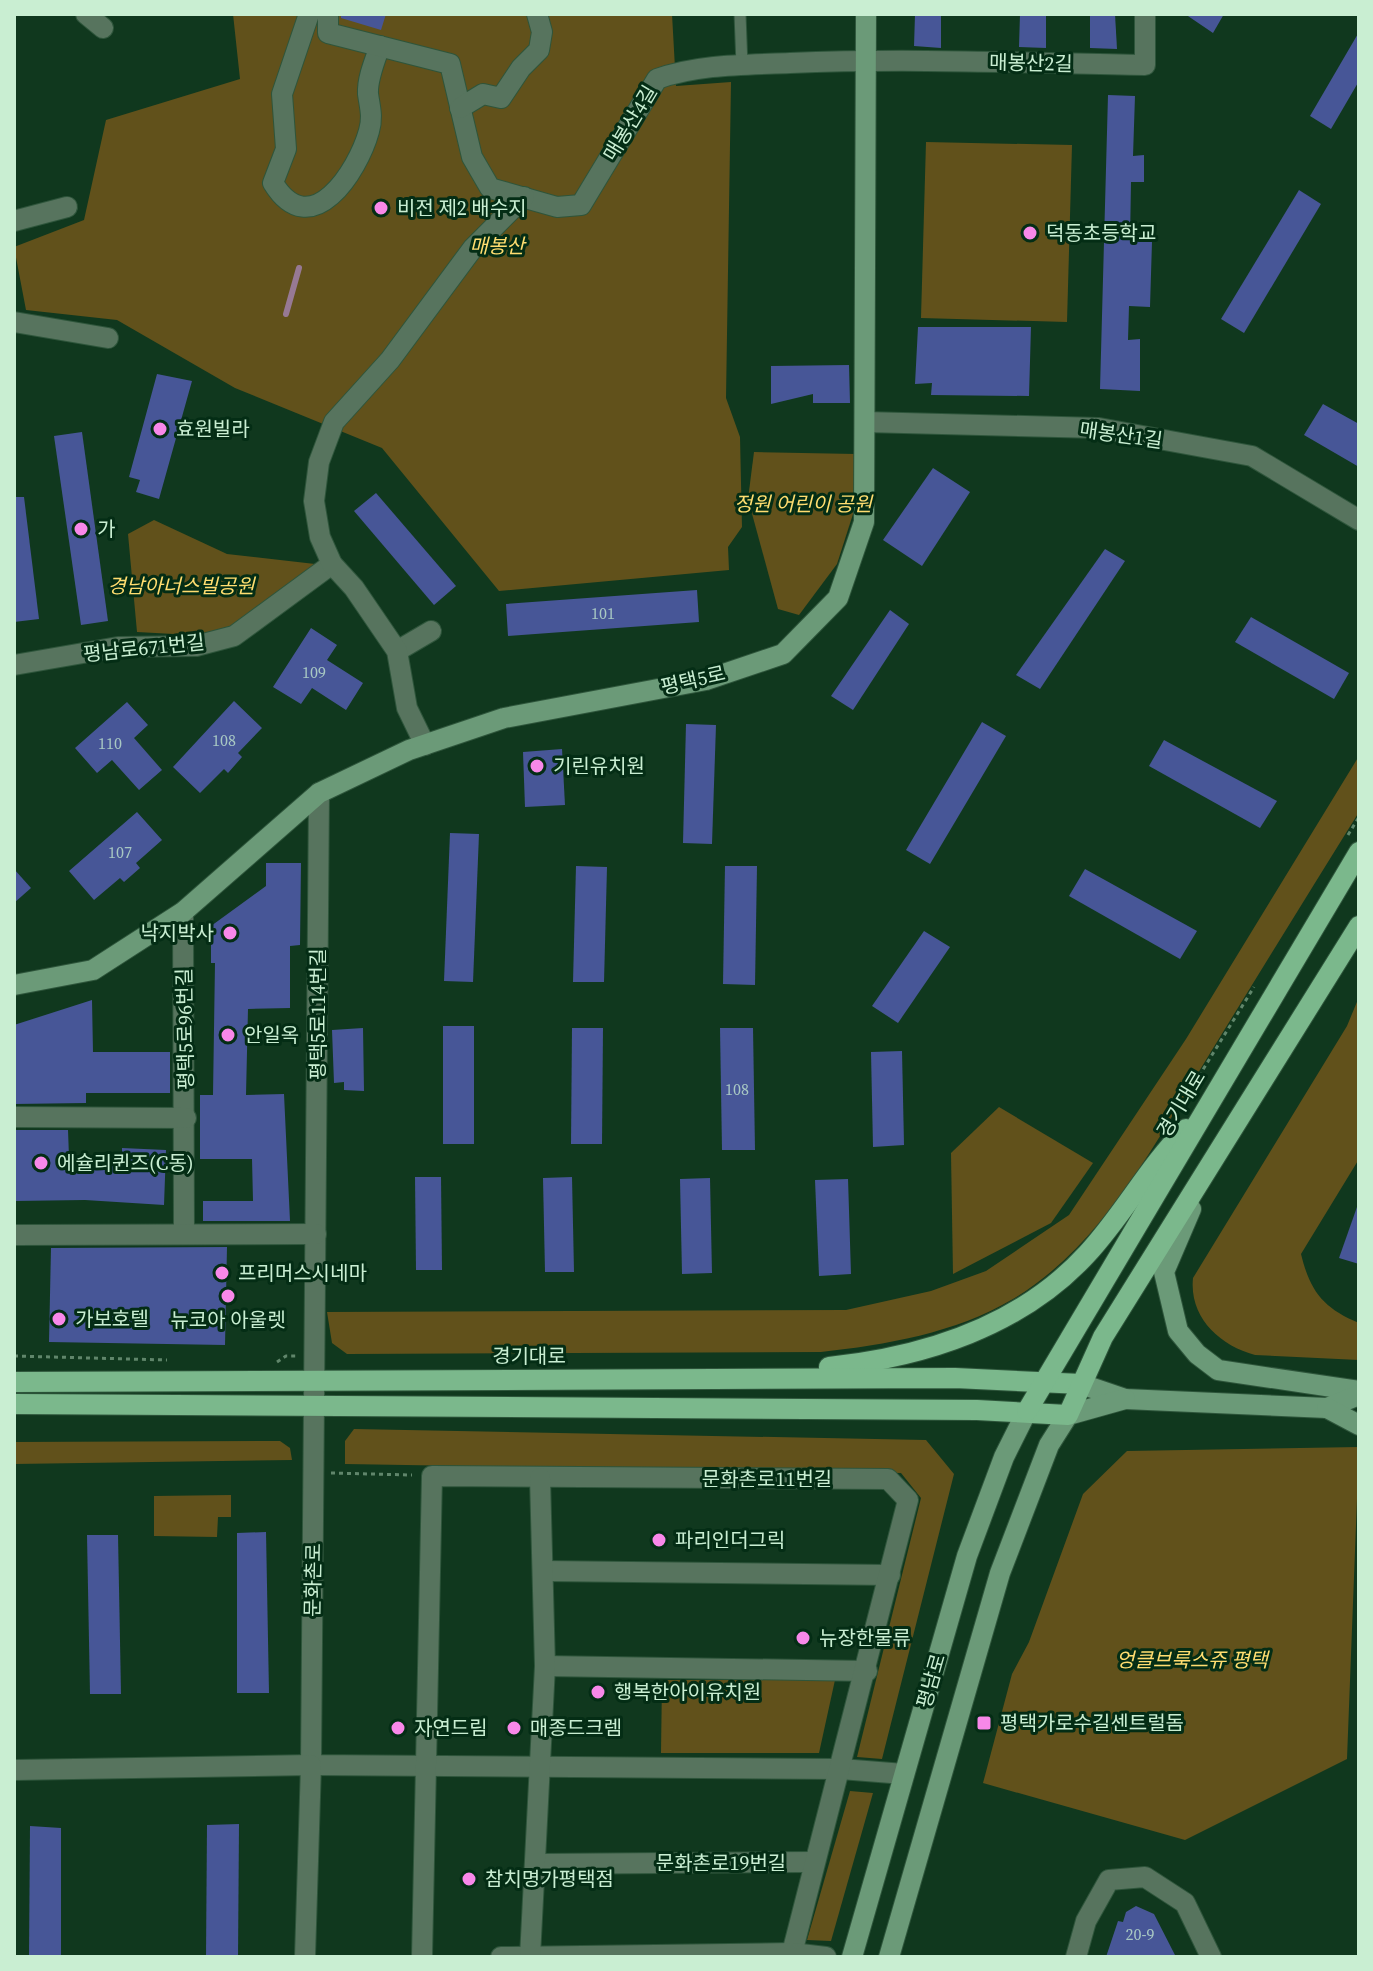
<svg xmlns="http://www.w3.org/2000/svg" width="1373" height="1971" viewBox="0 0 1373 1971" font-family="'Source Serif 4','Noto Sans KR',serif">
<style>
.green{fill:#61511b}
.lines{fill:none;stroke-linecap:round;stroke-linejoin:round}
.stream{stroke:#977994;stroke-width:6}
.building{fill:#475697}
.lane-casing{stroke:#2e553b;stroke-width:13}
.street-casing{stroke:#2e553b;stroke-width:22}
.secondary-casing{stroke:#2e553b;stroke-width:22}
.primary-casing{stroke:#2e553b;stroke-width:22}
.path{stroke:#60866b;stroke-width:3;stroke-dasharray:4 4;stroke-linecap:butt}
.lane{stroke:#57745e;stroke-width:11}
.street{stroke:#57745e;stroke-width:20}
.secondary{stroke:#6b9a78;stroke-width:20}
.primary{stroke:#7bb88c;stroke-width:20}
.poi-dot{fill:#f888e9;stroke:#042d15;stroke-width:3}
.labels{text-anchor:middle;stroke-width:6;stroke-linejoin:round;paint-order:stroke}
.number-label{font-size:16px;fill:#a8c8c3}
.street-label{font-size:20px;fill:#c9eed2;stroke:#042d15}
.poi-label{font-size:20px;fill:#c9eed2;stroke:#042d15;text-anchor:start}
.park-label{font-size:20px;font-style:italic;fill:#ffdd70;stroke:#042d15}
</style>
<rect width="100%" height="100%" fill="#10381e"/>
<g class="green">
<path d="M233 14H672L676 86 731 82 726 398 740 437 742 527 728 547 729 570 499 591 382 448 235 388 117 320 26 310 14 247 84 220 106 120 240 79Z"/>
<path d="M926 142 1072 145 1067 322 921 318Z"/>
<path d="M754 452 856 454 853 514 837 564 799 615 778 609 748 499Z"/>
<path d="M154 520 227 554 315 564 231 632 211 636 137 632 128 534Z"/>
<path d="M1359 756V812C1310 891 1261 970 1212 1050 1157 1139 1106 1243 1013 1299 956 1333 885 1345 821 1352L347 1354 332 1343 327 1312 846 1310 931 1291 986 1271 1069 1215 1186 1039Z"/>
<path d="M1359 997V1159L1301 1254C1310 1291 1323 1308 1359 1323V1360L1255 1355C1219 1345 1189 1317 1193 1278L1347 1026Z"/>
<path d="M999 1107 1093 1163 1051 1223 953 1274 951 1153Z"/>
<path d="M354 1429 926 1440 954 1474 882 1759 857 1757 921 1498 901 1473 345 1464V1441Z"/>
<path d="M280 1441 290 1448 292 1460 14 1464V1442Z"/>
<path d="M1359 1447 1347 1759 1185 1840 983 1783 1012 1674 1029 1642 1083 1494 1127 1451Z"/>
<path d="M231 1495V1517H218L217 1537 154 1536V1496Z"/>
<path d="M662 1680H835L819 1753H661Z"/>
<path d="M850 1791 873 1793 831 1941 807 1940Z"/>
</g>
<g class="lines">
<path class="stream" d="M286 314 299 268"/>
</g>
<g class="building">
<path d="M341 14H386L381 30 341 18Z"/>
<path d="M915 14H941V48L914 46Z"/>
<path d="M1020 14H1046V48L1019 47Z"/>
<path d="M1090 14H1115L1117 49 1090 48Z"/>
<path d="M1185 14H1224L1213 33Z"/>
<path d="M1359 32V81L1331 129 1310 116Z"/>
<path d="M1108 95 1135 96 1133 156 1144 155V182H1131L1130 241 1152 242 1150 307 1129 306 1128 340 1140 339V391L1100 389Z"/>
<path d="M1299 190 1321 204 1244 333 1221 319Z"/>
<path d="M918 327H1031L1029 396 931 395 932 383 915 384Z"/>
<path d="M849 365 850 403H813V394L771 404V366Z"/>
<path d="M157 374 192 381 159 499 136 492 140 480 129 477Z"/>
<path d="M1323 404 1359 424V467L1304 435Z"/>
<path d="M82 432 108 621 81 625 54 436Z"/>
<path d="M933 468 970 492 922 566 883 540Z"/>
<path d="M376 493 456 586 434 605 354 511Z"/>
<path d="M14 497H24L39 619 14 622Z"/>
<path d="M1105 549 1125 561 1040 689 1016 675Z"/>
<path d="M697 590 699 622 508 636 506 604Z"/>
<path d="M890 610 909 624 853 710 831 696Z"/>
<path d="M1251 617 1349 673 1334 699 1235 642Z"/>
<path d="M311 628 337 645 327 660 363 683 346 710 312 688 301 704 273 687Z"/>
<path d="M234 701 262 728 238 753 242 757 228 773 224 769 200 793 173 767Z"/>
<path d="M127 702 148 725 134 738 162 770 139 790 112 760 97 773 75 748Z"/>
<path d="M982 722 1006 736 930 864 906 850Z"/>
<path d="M686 724 716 725 712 844 683 843Z"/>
<path d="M1164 740 1277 801 1260 828 1149 766Z"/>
<path d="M562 749 565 805 525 807 523 752Z"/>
<path d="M137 812 162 840 136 863 140 868 124 882 120 878 94 900 69 871Z"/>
<path d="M450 833 479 834 473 982 444 981Z"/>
<path d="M266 863H301L300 945 290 946V1008L248 1009 246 1095 284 1094 290 1221H203V1201H253L252 1159H200V1095H213L215 963H211V926L266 886Z"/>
<path d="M576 866 607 867 604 982H573Z"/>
<path d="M725 866H757L755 985 723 984Z"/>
<path d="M14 869 31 888 14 903Z"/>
<path d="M1085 869 1197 931 1180 959 1069 896Z"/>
<path d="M924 931 950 947 898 1023 872 1006Z"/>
<path d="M92 1000 93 1052H170V1093H86V1103L14 1104V1025Z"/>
<rect x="443" y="1026" width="31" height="118"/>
<path d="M363 1028 364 1091 344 1090V1082L334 1083 332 1030Z"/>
<path d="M572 1028H603L602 1144H571Z"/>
<path d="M720 1028H753L755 1150H722Z"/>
<path d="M902 1051 904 1145 873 1147 871 1052Z"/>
<path d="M14 1130H68L69 1157 122 1159V1148L166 1150 164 1205 85 1200 14 1201Z"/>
<path d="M415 1177H441L442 1270H416Z"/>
<path d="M572 1177 574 1272H545L543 1178Z"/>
<path d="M710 1178 712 1273 682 1274 680 1179Z"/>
<path d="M848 1179 851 1274 819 1276 815 1180Z"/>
<path d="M1357 1207 1359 1208V1264L1339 1258Z"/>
<path d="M227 1247 225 1345 49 1342 51 1248Z"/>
<path d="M266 1532 269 1693H237V1533Z"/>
<path d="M87 1535H118L121 1694H90Z"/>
<path d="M239 1824 238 1957H206L207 1825Z"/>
<path d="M30 1826 61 1828V1957H29Z"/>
<path d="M1136 1906 1154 1914 1176 1957H1106L1118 1921 1123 1922 1126 1912Z"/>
</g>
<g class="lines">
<defs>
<path id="lane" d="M740 14 742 66"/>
<g id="street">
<path d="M86 14 103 28"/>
<path d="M309 14 282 94 286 149 273 183C311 245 358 171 369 131 373 117 370 108 368 94 367 79 375 60 380 46"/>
<path d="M328 14V33L450 64 472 157 490 188 557 207 581 205 657 79C699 64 746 65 790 63 908 58 1026 63 1145 65V14"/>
<path d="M460 108 483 94 501 98 521 68 539 50 542 32 537 14"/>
<path d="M14 221 67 207"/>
<path d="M14 322 108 338"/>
<path d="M865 422 1099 428 1252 456 1359 520"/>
<path d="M397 651 431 631"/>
<path d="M14 665 118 647 196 646 234 636 332 564"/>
<path d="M425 745 407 708 397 651 354 588 332 564 320 537 314 501 319 462 334 422 390 360 473 248 524 197"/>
<path d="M319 793 311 1765 841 1769 904 1774"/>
<path d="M183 912 184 1234"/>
<path d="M14 1117 186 1118"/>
<path d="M14 1235 316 1234"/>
<path d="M544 1571 890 1575"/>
<path d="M545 1666 867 1671"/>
<path d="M14 1770 311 1765 305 1957"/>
<path d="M536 1864 814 1862"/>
<path d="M422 1957 432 1476 888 1479 908 1500 792 1953"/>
<path d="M501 1957 792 1953 826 1957"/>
<path d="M530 1957 545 1666 540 1478"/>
<path d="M1076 1957 1086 1921 1109 1880 1145 1877 1185 1903 1211 1957"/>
</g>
<g id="secondary">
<path d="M14 985 93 970 183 912 319 793 409 750 504 718 706 680 783 654 838 598 864 522 866 14"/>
<path d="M1191 1209 1164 1272 1178 1331 1197 1354 1218 1370 1359 1391"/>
<path d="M1081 1384 1125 1399 1327 1408 1359 1395"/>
<path d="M1327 1408 1359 1425"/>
<path d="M852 1957 967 1556 1004 1457 1027 1411"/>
<path d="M889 1957 1000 1573 1049 1445 1068 1415 1125 1399"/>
</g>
<g id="primary">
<path d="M829 1367C924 1357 1021 1326 1087 1254 1124 1214 1148 1167 1186 1129"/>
<path d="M14 1382 955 1378 1081 1384"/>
<path d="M14 1404 977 1410 1068 1415 1103 1337 1359 926"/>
<path d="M1027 1411 1359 852"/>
</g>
</defs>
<use href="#lane" class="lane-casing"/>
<use href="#street" class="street-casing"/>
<use href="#secondary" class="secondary-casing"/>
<use href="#primary" class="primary-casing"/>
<g class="path">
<path d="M1348 835 1359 817"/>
<path d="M1178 1110 1254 987"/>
<path d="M14 1356 167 1360"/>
<path d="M277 1362 286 1356H296"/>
<path d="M331 1473 412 1475"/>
</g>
<use href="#lane" class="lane"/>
<use href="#street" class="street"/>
<use href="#secondary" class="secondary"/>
<use href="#primary" class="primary"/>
</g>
<g class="poi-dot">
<circle cx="381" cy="208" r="8"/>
<circle cx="1030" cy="233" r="8"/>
<circle cx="160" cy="429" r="8"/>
<circle cx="81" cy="529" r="8"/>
<circle cx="537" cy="766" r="8"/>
<circle cx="230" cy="933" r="8"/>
<circle cx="228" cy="1035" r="8"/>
<circle cx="41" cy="1163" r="8"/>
<circle cx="222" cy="1273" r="8"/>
<circle cx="228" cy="1296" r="8"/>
<circle cx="59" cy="1319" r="8"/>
<circle cx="659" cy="1540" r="8"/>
<circle cx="803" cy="1638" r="8"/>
<circle cx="598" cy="1692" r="8"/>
<rect x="976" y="1715" width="16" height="16" rx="4"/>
<circle cx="398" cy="1728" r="8"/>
<circle cx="514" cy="1728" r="8"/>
<circle cx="469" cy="1879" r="8"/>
</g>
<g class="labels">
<g class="number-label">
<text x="603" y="619">101</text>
<text x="314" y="678">109</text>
<text x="224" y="746">108</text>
<text x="110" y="749">110</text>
<text x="120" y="858">107</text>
<text x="737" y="1095">108</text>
<text x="1140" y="1940">20-9</text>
</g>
<g class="street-label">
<text transform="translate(1031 63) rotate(1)" y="7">매봉산2길</text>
<text transform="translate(630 123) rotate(-59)" y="7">매봉산4길</text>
<text transform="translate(1121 435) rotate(8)" y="7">매봉산1길</text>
<text transform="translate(144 648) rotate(-6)" y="7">평남로671번길</text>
<text transform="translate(693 680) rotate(-13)" y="7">평택5로</text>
<text transform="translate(318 1014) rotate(-90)" y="7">평택5로114번길</text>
<text transform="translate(185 1029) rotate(-91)" y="7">평택5로96번길</text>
<text transform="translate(1181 1104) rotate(-59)" y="7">경기대로</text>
<text x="529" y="1363">경기대로</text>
<text x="767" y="1486">문화촌로11번길</text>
<text transform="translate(313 1580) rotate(-89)" y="7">문화촌로</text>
<text transform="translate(931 1681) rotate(-74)" y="7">평남로</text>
<text x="721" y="1870">문화촌로19번길</text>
</g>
<g class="poi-label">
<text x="397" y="215">비전 제2 배수지</text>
<text x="1046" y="240">덕동초등학교</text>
<text x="176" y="436">효원빌라</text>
<text x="97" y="536">가</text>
<text x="553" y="773">기린유치원</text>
<text x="214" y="940" text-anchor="end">낙지박사</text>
<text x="244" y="1042">안일옥</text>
<text x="57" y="1170">에슐리퀸즈(C동)</text>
<text x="238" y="1280">프리머스시네마</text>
<text x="75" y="1326">가보호텔</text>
<text x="228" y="1327" text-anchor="middle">뉴코아 아울렛</text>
<text x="675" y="1547">파리인더그릭</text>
<text x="819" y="1645">뉴장한물류</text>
<text x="614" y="1699">행복한아이유치원</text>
<text x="1000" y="1730">평택가로수길센트럴돔</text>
<text x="414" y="1735">자연드림</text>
<text x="530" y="1735">매종드크렘</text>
<text x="485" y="1886">참치명가평택점</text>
</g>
<g class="park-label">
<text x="497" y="253">매봉산</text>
<text x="803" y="511">정원 어린이 공원</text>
<text x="181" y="593">경남아너스빌공원</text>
<text x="1192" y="1667">엉클브룩스쥬 평택</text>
</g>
</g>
<rect width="1373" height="1971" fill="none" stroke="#c9eed2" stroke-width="32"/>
</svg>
